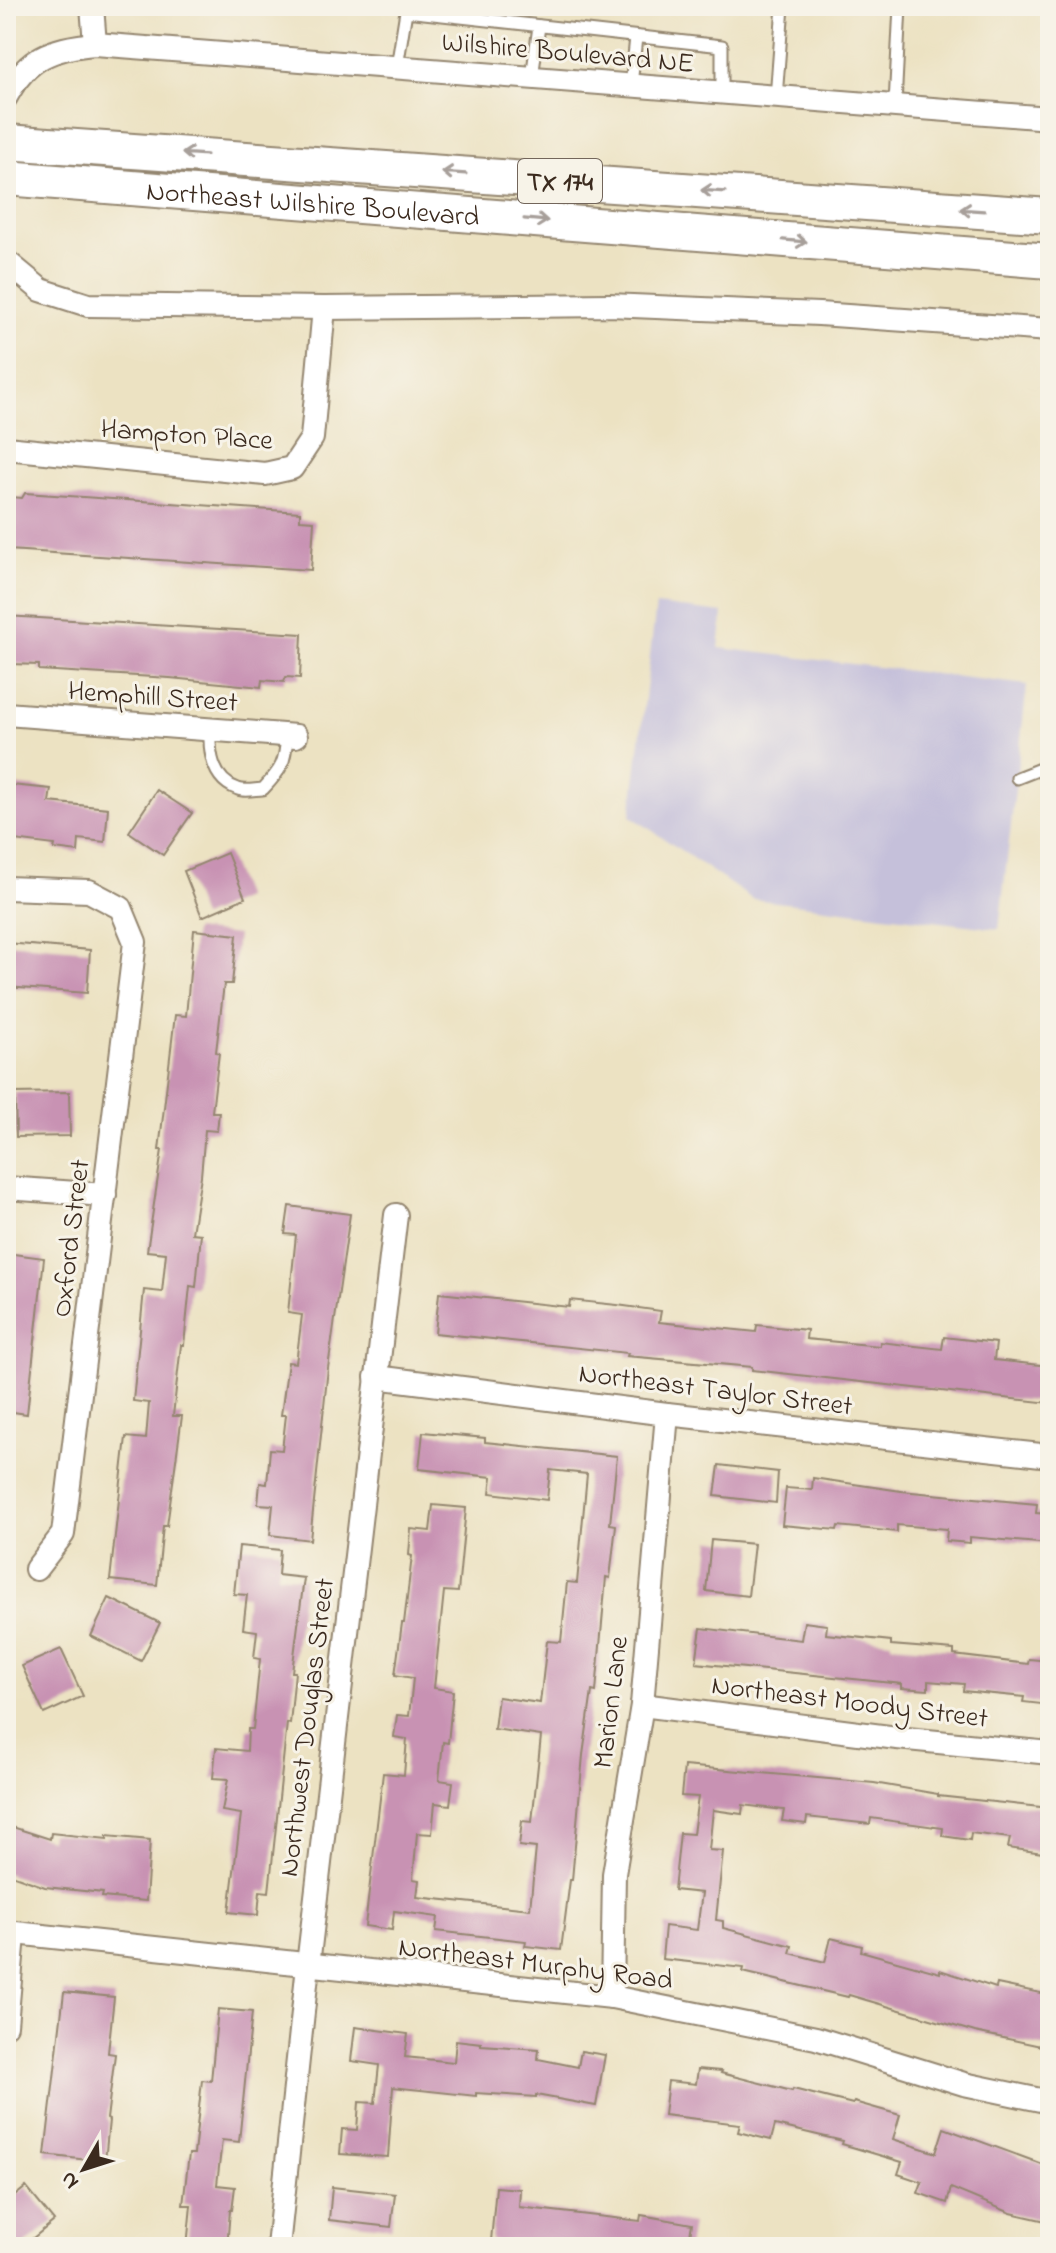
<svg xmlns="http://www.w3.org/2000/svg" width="1056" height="2253" viewBox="0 0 1056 2253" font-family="'Indie Flower',sans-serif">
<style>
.industrial{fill:#c5c0da}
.building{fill:#c892b3}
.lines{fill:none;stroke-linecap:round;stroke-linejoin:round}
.lane-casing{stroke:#948670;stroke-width:15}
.street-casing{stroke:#948670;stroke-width:26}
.primary-casing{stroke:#948670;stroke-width:38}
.lane{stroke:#fff;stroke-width:11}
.street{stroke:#fff;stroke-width:22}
.primary{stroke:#fff;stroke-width:34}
.oneway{stroke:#a79f9a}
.labels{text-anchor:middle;stroke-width:6;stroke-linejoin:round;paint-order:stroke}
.shield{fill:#f7f3e8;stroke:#73665b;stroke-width:2}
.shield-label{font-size:26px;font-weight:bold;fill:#3b2a1e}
.street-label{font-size:28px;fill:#3b2a1e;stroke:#f7f3e8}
</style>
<rect width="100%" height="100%" fill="#f7f3e8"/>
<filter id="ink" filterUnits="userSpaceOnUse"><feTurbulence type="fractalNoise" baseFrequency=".0125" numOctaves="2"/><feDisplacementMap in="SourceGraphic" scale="16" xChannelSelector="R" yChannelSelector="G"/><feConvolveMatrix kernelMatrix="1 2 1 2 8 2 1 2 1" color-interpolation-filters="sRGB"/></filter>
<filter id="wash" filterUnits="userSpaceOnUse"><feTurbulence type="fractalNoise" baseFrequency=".006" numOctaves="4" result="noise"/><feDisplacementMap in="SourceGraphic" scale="32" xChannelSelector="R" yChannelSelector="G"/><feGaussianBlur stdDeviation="1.8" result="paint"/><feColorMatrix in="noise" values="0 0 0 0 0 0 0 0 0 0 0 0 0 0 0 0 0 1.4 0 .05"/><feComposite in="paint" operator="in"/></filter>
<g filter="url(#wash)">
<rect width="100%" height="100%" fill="#ece2c2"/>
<path class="industrial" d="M656 605 723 613 719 648 1027 685 999 929 752 899 631 816Z"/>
<g id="blocks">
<g class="building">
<path d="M25 493 300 512V520L314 521 311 570 9 550 12 497 22 498Z"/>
<path d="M6 616 302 634 300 678 286 677 284 682 262 680 261 687 170 678 39 670V665L12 664 13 658 6 657Z"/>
<path d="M11 785 51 789 49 802 108 808 105 842 79 839 78 852 54 849 55 845 6 839Z"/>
<path d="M157 790 192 813 163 855 129 832Z"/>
<path d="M227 853 245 898 202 917 184 871Z"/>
<path d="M194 930 237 935 232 984H224L216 1052 219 1053 212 1112H219L217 1131 205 1130 201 1176 192 1233 201 1234 196 1287 190 1286 184 1345H181L173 1416H182L167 1526H163L157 1585 110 1580 126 1437 146 1439 149 1403 133 1401 144 1290 162 1292 166 1253 147 1251 162 1150H159L175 1015 186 1016Z"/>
<path d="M6 943 90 950 87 993 6 987Z"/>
<path d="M69 1092 70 1136 16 1137 15 1093Z"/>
<path d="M289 1206 350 1214 328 1368 310 1540 270 1535 273 1505 258 1504 260 1483 267 1484 270 1449 282 1450 286 1415H281L288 1362 296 1363 302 1315 288 1313 296 1235 285 1234Z"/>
<path d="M6 1253 44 1258 27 1414 6 1411Z"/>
<path d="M439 1293 569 1307 570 1300 617 1305 661 1311 659 1322 756 1332 757 1325 807 1330 806 1339 880 1346V1342L942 1349 944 1337 996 1343 994 1360 1050 1366V1403L752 1370V1367L627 1356 628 1353 435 1333Z"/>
<path d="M423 1432 485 1438V1442L617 1456 610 1524 616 1525 610 1578 606 1577 596 1692 592 1691 583 1755 572 1880H570L561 1950 525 1946 526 1941 436 1931 438 1917 394 1911 392 1930 365 1926 383 1773 404 1775 407 1739 394 1737 397 1715 409 1716 413 1678 395 1675 402 1623H404L412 1556 409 1555 411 1529 430 1531 433 1505 466 1508 458 1592 444 1591 434 1688 453 1691 448 1743 443 1742 439 1780 453 1782 450 1805 435 1803 432 1834 417 1833 413 1879 419 1880 417 1897 530 1909 536 1848 519 1846 522 1821 532 1822 541 1736 494 1729 498 1697 540 1703 547 1641 561 1642 567 1582 577 1583 587 1474 550 1470 547 1500 490 1493 492 1477 419 1469Z"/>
<path d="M719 1465 778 1472 776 1503 715 1496Z"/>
<path d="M813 1478 901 1491 1037 1504 1036 1513 1050 1514V1544L970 1537V1543L946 1541 947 1529 897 1525V1532L838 1526 837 1530 782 1525 786 1488 812 1490Z"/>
<path d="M711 1540 754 1544 748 1596 706 1591Z"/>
<path d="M239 1546 280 1550 278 1575 304 1578 292 1672H295L290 1724 287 1723 269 1892 260 1891 258 1915 229 1912 241 1814 222 1811 228 1779 213 1778 216 1748 247 1751 248 1729H253L260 1659 254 1658 257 1631 243 1629 247 1595 234 1594Z"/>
<path d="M109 1598 160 1623 141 1661 91 1636Z"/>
<path d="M804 1622 827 1625 826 1634 891 1641V1645L954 1650V1655L1028 1664 1029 1659 1050 1661V1705L1023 1702 1024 1697 963 1691 964 1684 928 1681V1690L902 1688V1684L696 1663 701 1628 801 1640Z"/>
<path d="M61 1649 83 1696 44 1714 22 1666Z"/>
<path d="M684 1766 874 1783 938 1794V1796L1050 1808V1854L1008 1848 1010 1838 971 1833 970 1840 942 1836 943 1828 871 1818 870 1824 807 1817 806 1824 782 1821 784 1810 743 1805 742 1814 713 1810 709 1850 723 1851 716 1920 723 1921V1928L792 1946 790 1953 825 1962 831 1938 862 1946 861 1951 940 1973V1970L996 1988 997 1984 1050 1995V2048L975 2032 849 1995 848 1997 743 1972 744 1968 662 1959 665 1926 697 1930 702 1893 674 1890 680 1833 693 1834 698 1797 681 1796Z"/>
<path d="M6 1825 50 1839 51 1833 107 1839V1836L150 1840 146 1901 102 1897 103 1893 45 1887 6 1873Z"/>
<path d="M64 1992 114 1997 108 2053 115 2054 107 2119 109 2120 105 2162 45 2155Z"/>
<path d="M218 2009 252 2012 239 2142 222 2140 217 2185 235 2187 232 2210H230L227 2247H187L191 2205H183L189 2154H194L202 2080 211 2081Z"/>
<path d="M355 2027 408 2034 405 2057 454 2062 456 2040 481 2043V2045L539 2049 538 2059 578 2067 581 2051 605 2055 596 2106 536 2095V2097L476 2093V2096L393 2087 388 2157 340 2154 342 2129 357 2130 359 2102 375 2103 379 2065 351 2061Z"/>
<path d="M698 2069 722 2071 721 2073 792 2091 793 2089 853 2104 854 2102 900 2115 893 2139 936 2153 944 2128 1050 2167V2222L1011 2213 951 2188 947 2203 918 2193 922 2182 898 2174 902 2162 842 2144 843 2141 775 2125 771 2140 738 2132 740 2124 664 2115 668 2081 696 2084Z"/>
<path d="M26 2187 54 2221 22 2247H11L6 2240V2203Z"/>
<path d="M332 2187 395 2194 391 2227 329 2220Z"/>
<path d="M496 2187 520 2189 519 2207 640 2221 641 2215 692 2224 688 2247H550L491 2241Z"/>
</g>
</g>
</g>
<g filter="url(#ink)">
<use href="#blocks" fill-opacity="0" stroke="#948670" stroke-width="2"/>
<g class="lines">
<defs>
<g id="lane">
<path d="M397 67 406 11 722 46V93"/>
<path d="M532 78 539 26"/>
<path d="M631 86 636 37"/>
<path d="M776 98 783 6"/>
<path d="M895 105 900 6"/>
<path d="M210 730C209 753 212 780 238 789 245 792 256 789 263 789 282 769 285 763 287 736"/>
<path d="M1017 778 1050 765"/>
</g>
<g id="street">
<path d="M92 6 95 44"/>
<path d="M6 97C27 57 52 48 95 44L1050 118"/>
<path d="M6 261 41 290 88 305 324 308 609 305 819 314 1050 330"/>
<path d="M6 448 265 474 292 468 312 438 324 308"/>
<path d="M6 714 296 736"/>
<path d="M6 888 89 891 121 908 135 942 63 1534 36 1569"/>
<path d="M6 1188 105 1195"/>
<path d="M376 1377 667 1414 1050 1456"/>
<path d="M642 1705 897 1738 1050 1753"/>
<path d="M6 1932 612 1997 816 2038 964 2084 1050 2102"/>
<path d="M612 1997 614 1874 642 1705 667 1414"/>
<path d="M6 2025 14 1935"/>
<path d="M278 2247 308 1965 396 1215"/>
</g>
<g id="primary">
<path d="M6 142 1050 216"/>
<path id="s1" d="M6 178 1050 261"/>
</g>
</defs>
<use href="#lane" class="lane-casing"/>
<use href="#street" class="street-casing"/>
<use href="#primary" class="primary-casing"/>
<use href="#lane" class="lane"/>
<use href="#street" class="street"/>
<use href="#primary" class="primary"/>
</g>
<defs><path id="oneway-shaft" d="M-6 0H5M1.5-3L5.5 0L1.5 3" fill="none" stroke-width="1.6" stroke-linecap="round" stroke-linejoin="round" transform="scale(2)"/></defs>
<g class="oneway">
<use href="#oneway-shaft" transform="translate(194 154) rotate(-176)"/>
<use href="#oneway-shaft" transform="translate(454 173) rotate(-176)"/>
<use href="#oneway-shaft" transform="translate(713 191) rotate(-176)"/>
<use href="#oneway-shaft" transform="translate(972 210) rotate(-176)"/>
<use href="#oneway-shaft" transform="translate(536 220) rotate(5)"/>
<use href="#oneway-shaft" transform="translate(795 241) rotate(5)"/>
</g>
</g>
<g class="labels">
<rect class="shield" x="518" y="159" width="84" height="44" rx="6"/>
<g class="shield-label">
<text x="560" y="190">TX 174</text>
</g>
<g class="street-label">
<text transform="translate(568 51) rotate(5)" y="10">Wilshire Boulevard NE</text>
<text dy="10" stroke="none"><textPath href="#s1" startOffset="308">Northeast Wilshire Boulevard</textPath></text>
<text transform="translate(187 433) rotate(4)" y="10">Hampton Place</text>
<text transform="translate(153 695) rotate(4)" y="10">Hemphill Street</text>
<text transform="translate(69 1238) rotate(-83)" y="10">Oxford Street</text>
<text transform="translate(716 1388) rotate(7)" y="10">Northeast Taylor Street</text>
<text transform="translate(850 1700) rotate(7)" y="10">Northeast Moody Street</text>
<text transform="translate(609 1702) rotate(-83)" y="10">Marion Lane</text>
<text transform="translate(305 1727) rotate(-83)" y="10">Northwest Douglas Street</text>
<text transform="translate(536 1962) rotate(7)" y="10">Northeast Murphy Road</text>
</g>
</g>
<rect width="1056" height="2253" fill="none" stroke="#f7f3e8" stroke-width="32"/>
<g transform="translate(84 2169) rotate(231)" stroke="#f7f3e8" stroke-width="6" paint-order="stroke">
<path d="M0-6L14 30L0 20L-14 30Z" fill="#3b2a1e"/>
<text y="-12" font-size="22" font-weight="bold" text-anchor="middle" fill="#3b2a1e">N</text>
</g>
</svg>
